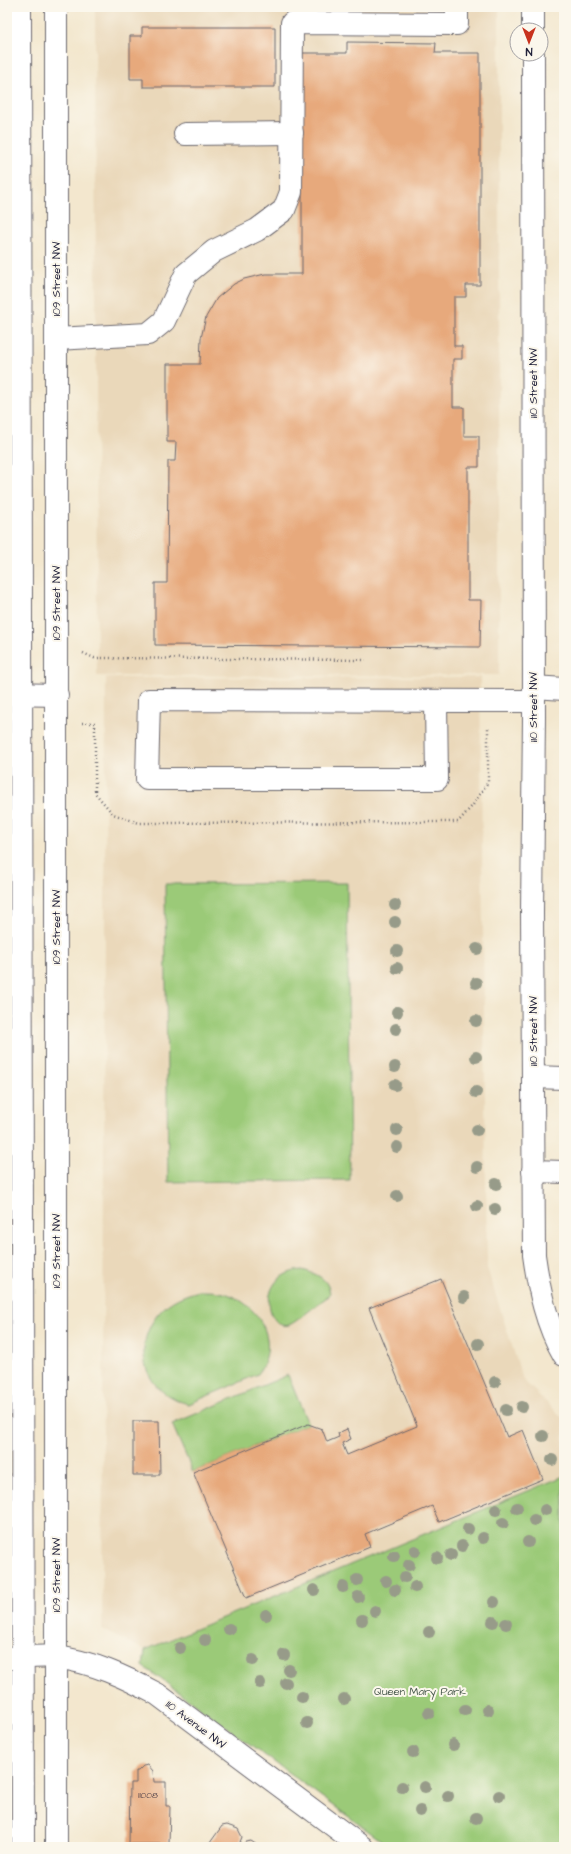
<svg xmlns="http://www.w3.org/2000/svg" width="571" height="1854" viewBox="0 0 571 1854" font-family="'Architects Daughter',sans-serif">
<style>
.built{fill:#ead8ba}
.green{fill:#9bca78;stroke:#5e765a}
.building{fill:#e7a97c}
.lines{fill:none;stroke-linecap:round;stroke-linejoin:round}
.minor-casing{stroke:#6b676e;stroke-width:24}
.major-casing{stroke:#6b676e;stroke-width:24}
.path{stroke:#6b676e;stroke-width:2.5;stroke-dasharray:1 3;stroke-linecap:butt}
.minor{stroke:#fff;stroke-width:22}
.major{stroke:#fff;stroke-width:22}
.tree{fill:#979b89}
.labels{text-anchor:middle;stroke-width:4;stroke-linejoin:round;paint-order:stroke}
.number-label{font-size:9px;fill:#53444b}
.street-label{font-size:11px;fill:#22223b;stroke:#fbf7ec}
.park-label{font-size:11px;fill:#4c5d50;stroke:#fbf7ec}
</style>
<rect width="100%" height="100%" fill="#fbf7ec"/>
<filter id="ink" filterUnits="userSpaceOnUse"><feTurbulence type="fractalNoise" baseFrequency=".025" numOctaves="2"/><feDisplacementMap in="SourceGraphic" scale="8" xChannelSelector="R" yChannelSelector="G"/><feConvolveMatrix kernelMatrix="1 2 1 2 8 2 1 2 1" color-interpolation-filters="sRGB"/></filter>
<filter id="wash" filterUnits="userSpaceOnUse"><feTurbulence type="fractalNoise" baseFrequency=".012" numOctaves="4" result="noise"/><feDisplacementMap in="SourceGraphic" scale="16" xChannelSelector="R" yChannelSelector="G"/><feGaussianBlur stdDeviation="0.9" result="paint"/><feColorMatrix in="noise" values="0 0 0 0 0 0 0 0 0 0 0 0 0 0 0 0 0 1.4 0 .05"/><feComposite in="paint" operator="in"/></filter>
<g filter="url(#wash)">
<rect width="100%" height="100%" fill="#f3e7ce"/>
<g class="built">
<path d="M95 7H499V675L97 676Z"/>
<path d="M480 677 487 1268 523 1380 564 1419V1476L145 1650 102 1630 106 678Z"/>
</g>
<g class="green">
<path d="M347 883 350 1180 168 1182 165 884Z"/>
<path d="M302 1270C315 1273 328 1278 330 1293L326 1298C317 1304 297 1322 289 1325 267 1332 254 1274 302 1270Z"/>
<path d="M199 1291C211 1291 222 1291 232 1296 263 1310 279 1345 258 1374L189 1404C144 1394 130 1348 159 1313 170 1300 184 1295 199 1291Z"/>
<path d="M288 1375 308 1424 193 1472 172 1424Z"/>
<path d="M564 1476V1847H390L143 1666 145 1650Z"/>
</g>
<g id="blocks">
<g class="building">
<path d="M142 27H275V87H143V79H130V36H142Z"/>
<path d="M347 42 436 43 435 53H480V285H466V297H454V346H462V359H453V407H464V436H479V467H468V600H481L480 647 155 645V583H167L168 461H175L176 442H167V364H200L201 338 206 317 217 298 234 284 244 279 265 274H302V53H347Z"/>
<path d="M441 1279 507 1437 523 1430 543 1479 439 1522 432 1506 365 1534 370 1547 246 1598 193 1472 308 1424 322 1429 327 1442 339 1437 338 1433 347 1429 351 1439 342 1443 347 1455 417 1426 369 1308Z"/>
<path d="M133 1421H159L160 1475H133Z"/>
<path d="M148 1765 153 1771 154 1782H166V1806H170L169 1844H129L130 1783H136V1771H138L143 1766Z"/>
<path d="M227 1825 238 1829 242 1837 240 1842 243 1845 245 1842 251 1841 260 1847H207L222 1826Z"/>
</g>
</g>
</g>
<g filter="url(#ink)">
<use href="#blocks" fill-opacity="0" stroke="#6b676e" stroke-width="1"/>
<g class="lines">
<defs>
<g id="minor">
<path d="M533 7V30"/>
<path d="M533 54 534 716 532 913 534 1255C539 1290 546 1324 564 1355"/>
<path d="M185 134 292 133"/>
<path d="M56 339 148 334 164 321 186 274 214 251 257 230 284 210 291 192 292 23 457 24V7"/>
<path d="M534 687 564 689"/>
<path d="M7 694 57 695"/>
<path d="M436 701 437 779H147L149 700 534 701"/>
<path d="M533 1077 564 1078"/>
<path d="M533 1171 564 1172"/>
<path d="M7 1658C23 1658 40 1655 56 1657 93 1662 125 1677 157 1694L362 1847"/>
</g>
<g id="major">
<path d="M20 7 23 1847"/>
<path d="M56 7V1847"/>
</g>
</defs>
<use href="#minor" class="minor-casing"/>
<use href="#major" class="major-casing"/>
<g class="path">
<path d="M83 653 94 658 366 660"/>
<path d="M82 723H95V793L113 814 139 823 458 822 473 805 488 782V726"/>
</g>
<use href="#minor" class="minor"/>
<use href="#major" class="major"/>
</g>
<g class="tree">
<circle cx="395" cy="905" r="6"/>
<circle cx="395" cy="922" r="6"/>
<circle cx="477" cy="949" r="6"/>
<circle cx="397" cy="951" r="6"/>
<circle cx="397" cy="968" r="6"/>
<circle cx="476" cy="983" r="6"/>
<circle cx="397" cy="1012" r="6"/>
<circle cx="476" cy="1021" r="6"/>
<circle cx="396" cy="1029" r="6"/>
<circle cx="476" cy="1057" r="6"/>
<circle cx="395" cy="1067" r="6"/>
<circle cx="395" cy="1085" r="6"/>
<circle cx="476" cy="1092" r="6"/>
<circle cx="397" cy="1130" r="6"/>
<circle cx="477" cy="1130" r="6"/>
<circle cx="397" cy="1147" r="6"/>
<circle cx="477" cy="1167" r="6"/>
<circle cx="496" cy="1184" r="6"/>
<circle cx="397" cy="1196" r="6"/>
<circle cx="477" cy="1206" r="6"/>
<circle cx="495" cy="1209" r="6"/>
<circle cx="464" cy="1297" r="6"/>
<circle cx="478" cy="1344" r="6"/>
<circle cx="495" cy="1382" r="6"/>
<circle cx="522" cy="1407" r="6"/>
<circle cx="506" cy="1410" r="6"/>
<circle cx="543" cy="1436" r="6"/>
<circle cx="552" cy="1460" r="6"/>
<circle cx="517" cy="1508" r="6"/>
<circle cx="496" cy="1510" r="6"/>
<circle cx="545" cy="1510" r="6"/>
<circle cx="534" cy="1520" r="6"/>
<circle cx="503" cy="1523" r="6"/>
<circle cx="468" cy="1529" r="6"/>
<circle cx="483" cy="1538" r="6"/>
<circle cx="528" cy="1542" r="6"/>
<circle cx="462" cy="1546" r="6"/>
<circle cx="415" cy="1551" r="6"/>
<circle cx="451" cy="1555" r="6"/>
<circle cx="394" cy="1556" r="6"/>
<circle cx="437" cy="1558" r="6"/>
<circle cx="409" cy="1565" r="6"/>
<circle cx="405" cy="1577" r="6"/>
<circle cx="357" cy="1580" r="6"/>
<circle cx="386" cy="1581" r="6"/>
<circle cx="343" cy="1587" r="6"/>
<circle cx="415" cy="1587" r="6"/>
<circle cx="314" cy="1590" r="6"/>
<circle cx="395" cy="1590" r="6"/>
<circle cx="358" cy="1597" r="6"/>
<circle cx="494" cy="1602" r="6"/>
<circle cx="375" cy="1611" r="6"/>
<circle cx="266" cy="1615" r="6"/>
<circle cx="362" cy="1620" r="6"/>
<circle cx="493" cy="1622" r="6"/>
<circle cx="506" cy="1624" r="6"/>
<circle cx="229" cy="1629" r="6"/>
<circle cx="429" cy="1632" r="6"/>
<circle cx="205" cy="1640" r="6"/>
<circle cx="180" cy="1648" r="6"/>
<circle cx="284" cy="1655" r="6"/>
<circle cx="253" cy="1660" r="6"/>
<circle cx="289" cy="1670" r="6"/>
<circle cx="260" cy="1683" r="6"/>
<circle cx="286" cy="1683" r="6"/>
<circle cx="302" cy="1697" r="6"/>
<circle cx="344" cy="1699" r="6"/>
<circle cx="465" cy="1710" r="6"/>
<circle cx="488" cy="1710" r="6"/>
<circle cx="429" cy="1713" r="6"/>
<circle cx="307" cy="1723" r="6"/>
<circle cx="453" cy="1745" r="6"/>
<circle cx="413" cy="1752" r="6"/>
<circle cx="402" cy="1787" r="6"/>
<circle cx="425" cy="1787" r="6"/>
<circle cx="448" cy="1796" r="6"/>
<circle cx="499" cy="1796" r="6"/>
<circle cx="420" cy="1811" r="6"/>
<circle cx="476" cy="1818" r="6"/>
</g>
</g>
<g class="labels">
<g class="number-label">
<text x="148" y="1798">11008</text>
</g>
<g class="street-label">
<text transform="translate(56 279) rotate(-90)" y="4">109 Street NW</text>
<text transform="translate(533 383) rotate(-90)" y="4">110 Street NW</text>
<text transform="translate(56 603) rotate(-90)" y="4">109 Street NW</text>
<text transform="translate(533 707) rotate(-90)" y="4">110 Street NW</text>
<text transform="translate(56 927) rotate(-90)" y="4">109 Street NW</text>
<text transform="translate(533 1031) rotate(-90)" y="4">110 Street NW</text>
<text transform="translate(56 1251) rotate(-90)" y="4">109 Street NW</text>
<text transform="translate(56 1575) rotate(-90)" y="4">109 Street NW</text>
<text transform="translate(196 1724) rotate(37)" y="4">110 Avenue NW</text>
</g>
<g class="park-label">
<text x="420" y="1695">Queen Mary Park</text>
</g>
</g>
<rect width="571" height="1854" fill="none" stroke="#fbf7ec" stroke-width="24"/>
<g transform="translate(529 42) rotate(180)"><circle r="19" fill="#fbf7ec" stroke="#a4a2a5"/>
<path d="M0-3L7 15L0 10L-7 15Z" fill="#c8321e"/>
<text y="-6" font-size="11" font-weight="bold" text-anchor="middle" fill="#22223b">N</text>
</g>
</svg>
